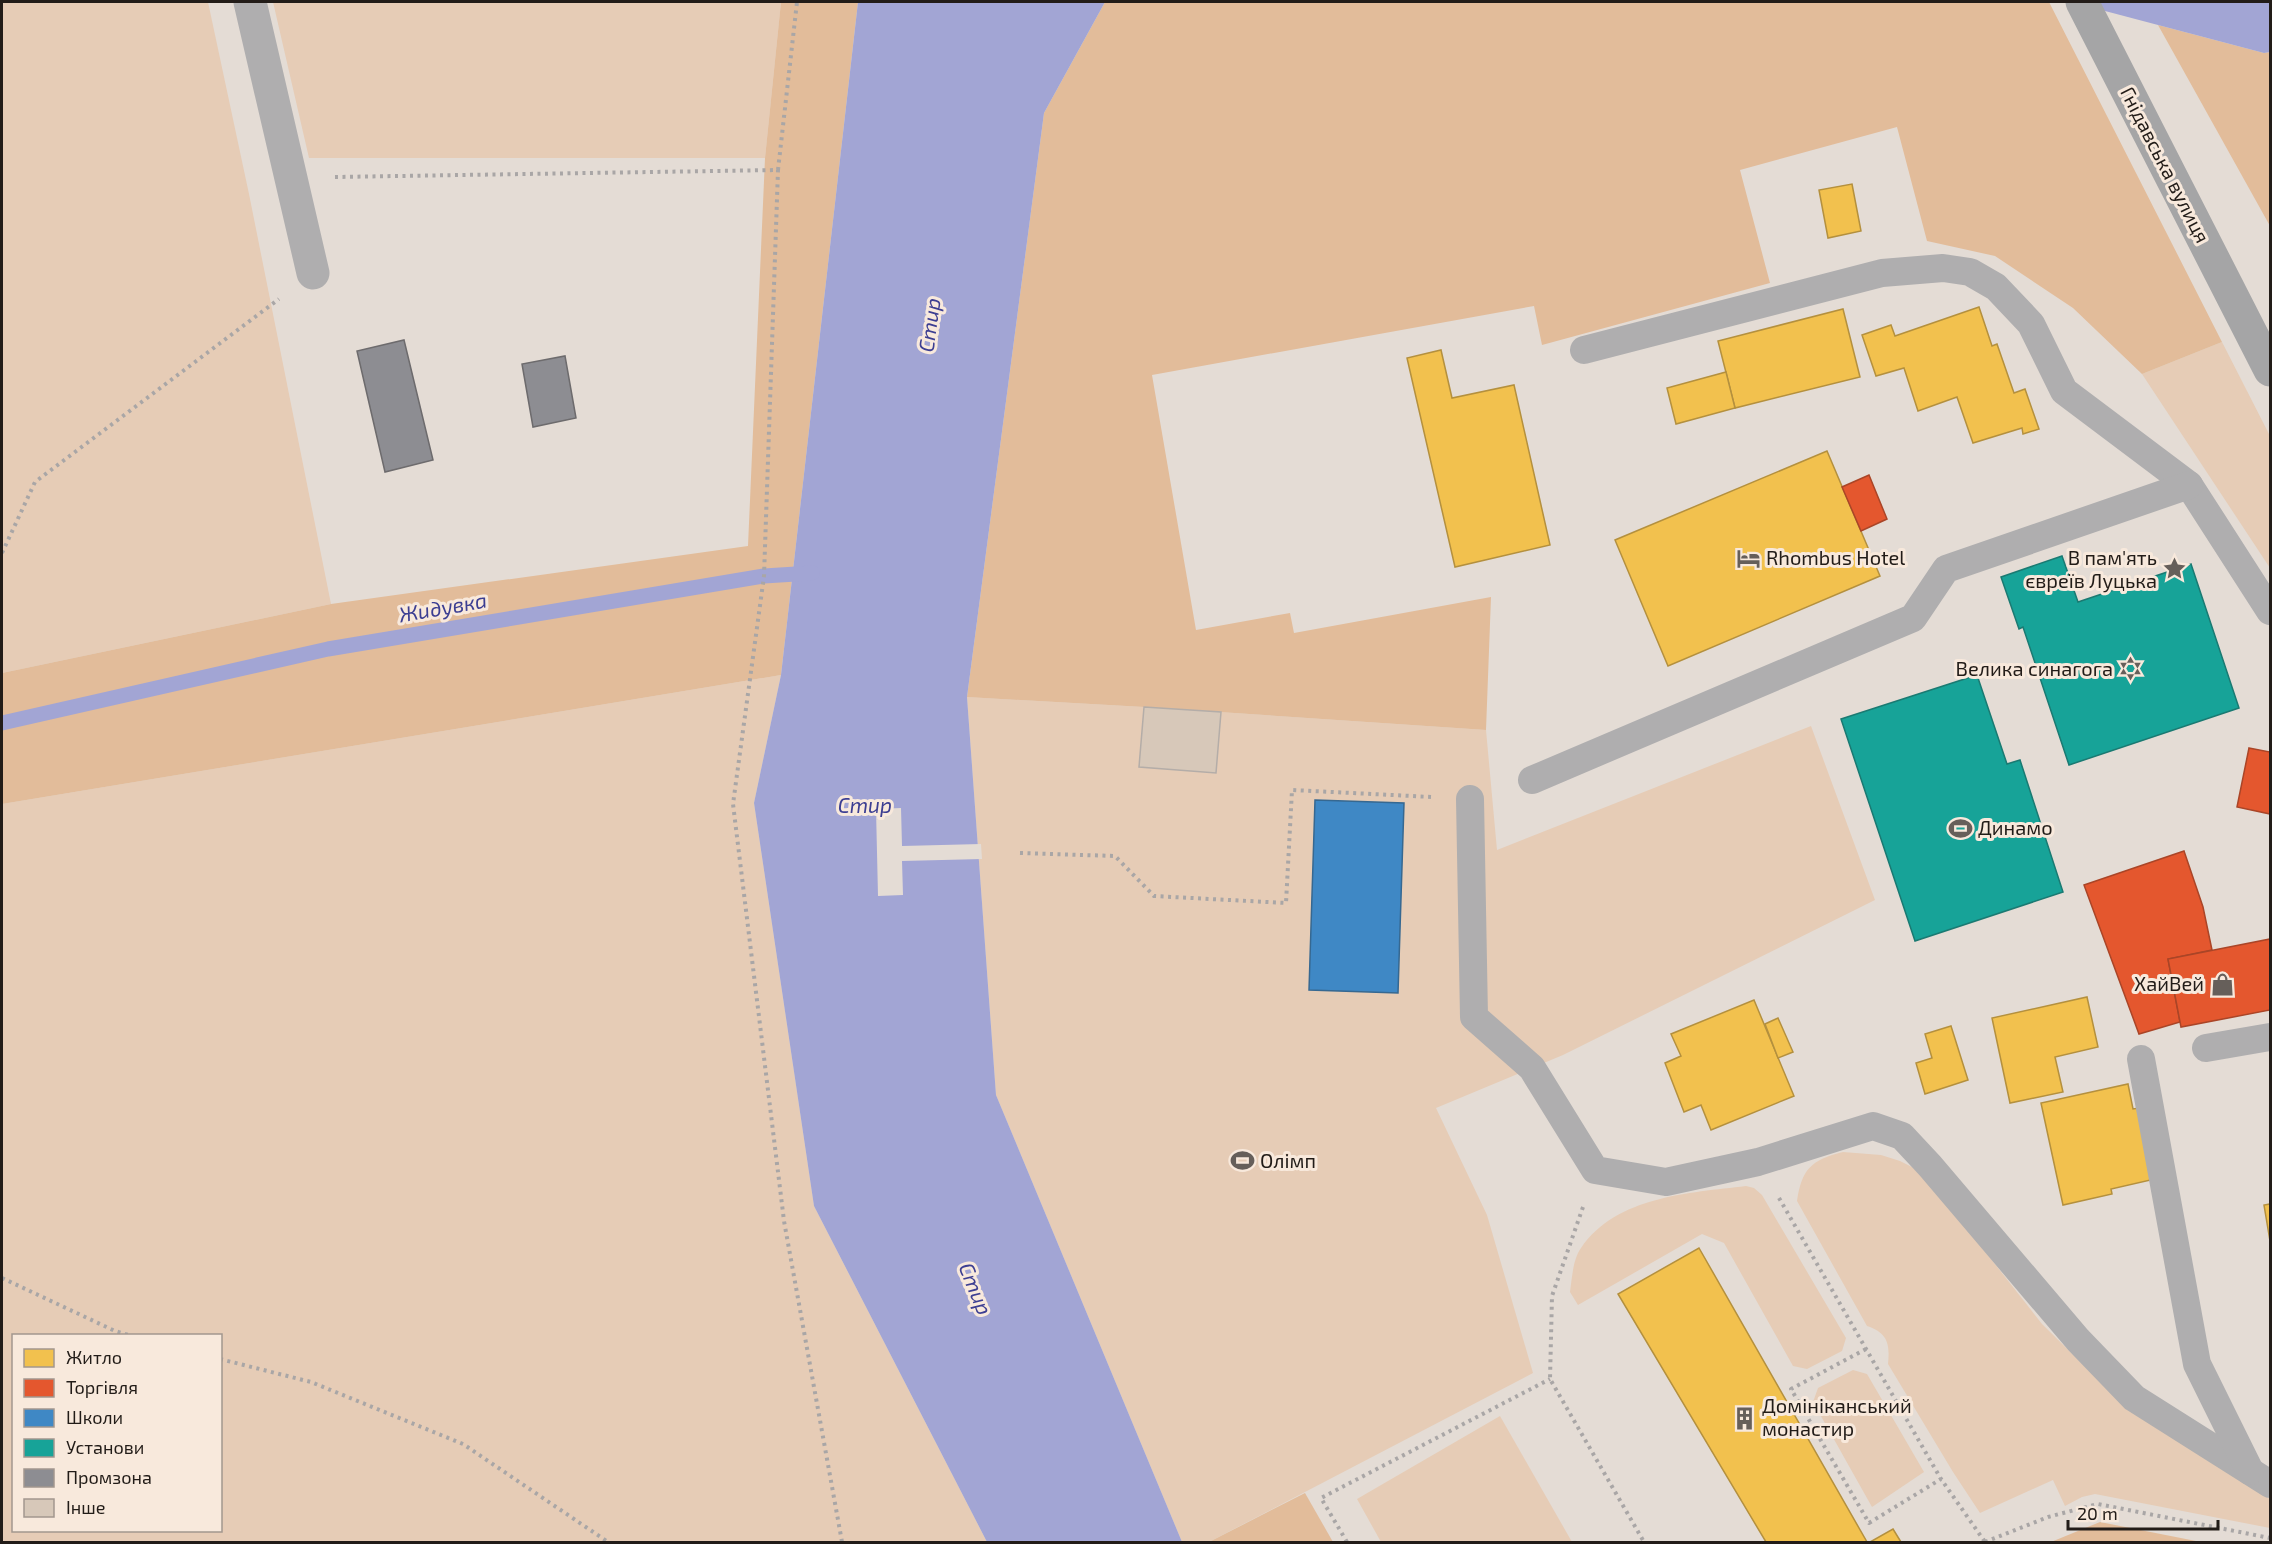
<svg xmlns="http://www.w3.org/2000/svg" width="2272" height="1544" viewBox="0 0 2272 1544" font-family="'Exo 2',sans-serif">
<style>
.green{fill:#e6ccb6;fill-rule:evenodd}
.forest{fill:#e2bc9a}
.water{fill:#a2a5d4}
.pier{fill:#e4dcd5}
.homes{fill:#f2c14e;stroke:#b4903e;stroke-width:1.5}
.shops{fill:#e4572e;stroke:#aa4527;stroke-width:1.5}
.schools{fill:#3f88c5;stroke:#366891;stroke-width:1.5}
.public{fill:#17a398;stroke:#1a7a72;stroke-width:1.5}
.industry{fill:#8d8d92;stroke:#6d6b6d;stroke-width:1.5}
.lines{fill:none;stroke-linecap:round;stroke-linejoin:round}
.stream{stroke:#a2a5d4;stroke-width:15}
.building{fill:#d7c8b9;stroke:#b4ada8;stroke-width:1.5}
.path{stroke:#a9a6a6;stroke-width:4;stroke-dasharray:3 4.5;stroke-linecap:butt}
.lane{stroke:#afaeaf;stroke-width:28}
.street{stroke:#afaeaf;stroke-width:33}
.secondary{stroke:#a5a5a6;stroke-width:33}
.labels{text-anchor:middle;stroke-width:6;stroke-linejoin:round;paint-order:stroke}
.street-label{font-size:20px;fill:#221c18;stroke:#f8e9dc}
.poi-label{font-size:20px;fill:#221c18;stroke:#f8e9dc;text-anchor:start}
.water-label{font-size:21px;font-style:italic;fill:#3c3e92;stroke:#f8e9dc}
</style>
<rect width="100%" height="100%" fill="#e4dcd5"/>
<g class="green">
<path d="M2 2H208L249 194 331 604 2 673Z"/>
<path d="M273 2H781L765 158H309Z"/>
<path d="M2222 342 2270 436V568L2142 374Z"/>
<path d="M781 675 754 803 814 1206 987 1542H2V804ZM14 1336H220V1530H14Z"/>
<path d="M967 697 1144 707 1486 730 1497 850 1811 726 1875 900 1563 1055 1436 1108 1487 1215 1533 1373 1209 1542H1182L996 1095Z"/>
<path d="M1843 1152 1881 1155 1900 1161 1912 1167 1936 1189 2042 1324 2125 1406 2270 1499V1528L2095 1494 2082 1497 2065 1506 2053 1480 1980 1513 1953 1472 1888 1364C1890 1344 1888 1333 1867 1326L1797 1201C1802 1169 1811 1160 1843 1152Z"/>
<path d="M1746 1186 1754 1188 1762 1195 1846 1338 1842 1351 1807 1369 1793 1366 1724 1243 1702 1234 1578 1305 1570 1292C1572 1278 1573 1259 1581 1248 1617 1196 1689 1193 1746 1186Z"/>
<path d="M1853 1370 1867 1374 1924 1472 1872 1507 1813 1402 1818 1388Z"/>
<path d="M1500 1416 1572 1542H1381L1357 1499Z"/>
</g>
<g class="forest">
<path d="M781 2H858L781 675 2 804V673L331 604 748 546 765 158Z"/>
<path d="M1105 2H2049L2222 342 2142 374 2073 308 1995 256 1927 241 1897 127 1740 170 1770 283 1542 345 1534 306 1152 375 1196 630 1290 613 1294 633 1491 597 1486 730 1144 707 967 697 1044 113Z"/>
<path d="M2158 25 2264 53 2270 52V226Z"/>
<path d="M1305 1493 1333 1542H1209Z"/>
<path d="M2100 1522 2201 1542H2051Z"/>
</g>
<g class="water">
<path d="M858 2H1105L1044 113 967 697 996 1095 1182 1542H987L814 1206 754 803 781 675Z"/>
<path d="M2071 2H2270V52L2264 53Z"/>
</g>
<path class="pier" d="M901 808 902 846 981 844 982 859 902 861 903 895 878 896 876 809Z"/>
<g class="homes">
<path d="M1852 184 1861 231 1828 238 1819 190Z"/>
<path d="M1979 307 1992 346 1997 344 2014 393 2025 389 2039 429 2023 434 2022 428 1973 443 1957 397 1918 411 1904 368 1876 376 1862 335 1891 325 1895 336Z"/>
<path d="M1843 309 1860 377 1735 408 1718 341Z"/>
<path d="M1441 350 1452 398 1514 385 1550 545 1455 567 1407 358Z"/>
<path d="M1726 372 1735 408 1676 424 1667 388Z"/>
<path d="M1827 451 1880 576 1668 666 1615 540Z"/>
<path d="M2087 997 2098 1047 2055 1057 2063 1092 2010 1103 1992 1018Z"/>
<path d="M1754 1000 1794 1096 1711 1130 1701 1105 1684 1112 1665 1063 1681 1056 1671 1034Z"/>
<path d="M1778 1018 1793 1052 1778 1058 1765 1024Z"/>
<path d="M1951 1026 1968 1080 1925 1094 1916 1063 1932 1058 1925 1034Z"/>
<path d="M2128 1084 2133 1109 2139 1108 2155 1179 2111 1189 2112 1194 2063 1205 2041 1103Z"/>
<path d="M2270 1204V1241L2264 1205Z"/>
<path d="M1699 1248 1867 1542H1766L1618 1294Z"/>
<path d="M1893 1529 1901 1542H1870Z"/>
</g>
<g class="shops">
<path d="M1869 475 1887 519 1861 531 1842 487Z"/>
<path d="M2249 748 2270 752V814L2237 807Z"/>
<path d="M2184 851 2203 907 2212 950 2168 959 2180 1022 2139 1034 2084 885Z"/>
<path d="M2270 939V1010L2181 1027 2168 959Z"/>
</g>
<path class="schools" d="M1315 800 1404 803 1398 993 1309 990Z"/>
<g class="public">
<path d="M2062 556 2078 602 2191 564 2239 708 2069 765 2023 627 2019 629 2001 577Z"/>
<path d="M1977 675 2007 764 2020 760 2063 892 1915 941 1841 719Z"/>
</g>
<g class="industry">
<path d="M404 340 433 460 385 472 357 351Z"/>
<path d="M565 356 576 418 533 427 522 364Z"/>
</g>
<g class="lines">
<path class="stream" d="M2 723 328 649 764 576 812 573"/>
</g>
<path class="building" d="M1144 707 1221 712 1216 773 1139 767Z"/>
<g class="lines">
<g class="path">
<path d="M778 170 797 2"/>
<path d="M335 177 778 170 764 576 733 804 784 1221 842 1542"/>
<path d="M2 553 35 482 279 299"/>
<path d="M1020 853 1115 856 1154 896 1286 903 1292 790 1431 797"/>
<path d="M1779 1198 1941 1479 1985 1542"/>
<path d="M1583 1207 1552 1296 1550 1379 1644 1542"/>
<path d="M2 1278 115 1331 132 1336"/>
<path d="M1866 1349 1791 1389 1869 1523 1941 1479"/>
<path d="M220 1359 311 1382 463 1444 608 1542"/>
<path d="M1347 1542 1321 1498 1550 1379"/>
<path d="M1985 1542 2048 1517 2098 1504 2270 1538"/>
</g>
<g class="lane">
<path d="M1584 350 1882 273 1943 268 1970 272 1996 287 2031 324 2064 391 2189 485 2270 611"/>
<path d="M1532 780 1913 618 1946 569 2189 485"/>
<path d="M1470 799 1474 1017 1532 1068 1595 1170 1666 1182 1758 1162 1873 1126 1902 1136 1930 1166 2078 1340 2134 1398 2270 1484"/>
<path d="M2206 1048 2270 1037"/>
<path d="M2141 1059 2197 1364 2250 1471"/>
</g>
<path class="street" d="M250 2 313 273"/>
<path class="secondary" d="M2082 2 2270 370"/>
</g>
<defs>
<symbol id="hotel-bare" viewBox="-9 -9 18 18"><path d="M-6-4.5h1.5V1H6V5H4.5V3h-9V5H-6ZM-4 0a1.8 1.8 0 1 1 3.6 0ZM.5 0V-2.5h3Q6-2.5 6 0Z" fill="#665f5a" stroke="#f8e9dc" stroke-width="2.5" paint-order="stroke"/></symbol>
<symbol id="sight-bare" viewBox="-9 -9 18 18"><path d="M0-6L1.8-2.2L6-1.7L2.9 1.2L3.7 5.4L0 3.3L-3.7 5.4L-2.9 1.2L-6-1.7L-1.8-2.2Z" fill="#665f5a" stroke="#f8e9dc" stroke-width="2.5" paint-order="stroke"/></symbol>
<symbol id="synagogue-bare" viewBox="-9 -9 18 18"><path d="M0-6.5L5.6 3.2H-5.6ZM0 6.5L5.6-3.2H-5.6Z" fill="#665f5a" stroke="#f8e9dc" stroke-width="2.5" paint-order="stroke"/></symbol>
<symbol id="stadium-bare" viewBox="-9 -9 18 18"><path d="M0-5a6.5 5 0 1 0 0 10a6.5 5 0 1 0 0-10ZM-3.5-1.8h7v3.6h-7Z" fill="#665f5a" stroke="#f8e9dc" stroke-width="2.5" paint-order="stroke"/></symbol>
<symbol id="shop-bare" viewBox="-9 -9 18 18"><path d="M-5-2.5h2.3a2.7 3.5 0 0 1 5.4 0H5L5.5 6h-11ZM-1.5-2.5h3a1.5 2.3 0 0 0-3 0Z" fill="#665f5a" stroke="#f8e9dc" stroke-width="2.5" paint-order="stroke"/></symbol>
<symbol id="building-bare" viewBox="-9 -9 18 18"><path d="M-4-6H4V6H1V3H-1V6H-4ZM-2.5-4.3h1.7v1.8h-1.7ZM.8-4.3h1.7v1.8H.8ZM-2.5-1h1.7V.8h-1.7ZM.8-1h1.7V.8H.8Z" fill="#665f5a" stroke="#f8e9dc" stroke-width="2.5" paint-order="stroke"/></symbol>
</defs>
<g fill-rule="evenodd">
<use href="#hotel-bare" x="1732" y="542" width="33" height="33"/>
<use href="#sight-bare" x="2158" y="552" width="33" height="33"/>
<use href="#synagogue-bare" x="2114" y="652" width="33" height="33"/>
<use href="#stadium-bare" x="1944" y="812" width="33" height="33"/>
<use href="#shop-bare" x="2206" y="968" width="33" height="33"/>
<use href="#stadium-bare" x="1226" y="1144" width="33" height="33"/>
<use href="#building-bare" x="1728" y="1402" width="33" height="33"/>
</g>
<g class="labels">
<g class="street-label">
<text transform="translate(2165 165) rotate(63)" y="7">Гнідавська вулиця</text>
</g>
<g class="poi-label">
<text x="1766" y="565">Rhombus Hotel</text>
<text x="2157" y="565" text-anchor="end">В пам'ять<tspan x="2157" dy="23">євреїв Луцька</tspan></text>
<text x="2113" y="676" text-anchor="end">Велика синагога</text>
<text x="1978" y="835">Динамо</text>
<text x="2204" y="991" text-anchor="end">ХайВей</text>
<text x="1260" y="1168">Олімп</text>
<text x="1762" y="1413">Домініканський<tspan x="1762" dy="23">монастир</tspan></text>
</g>
<g class="water-label">
<text transform="translate(930 325) rotate(-82)" y="7">Стир</text>
<text transform="translate(443 608) rotate(-10)" y="7">Жидувка</text>
<text x="865" y="813">Стир</text>
<text transform="translate(975 1289) rotate(68)" y="7">Стир</text>
</g>
</g>
<rect width="2272" height="1544" fill="none" stroke="#221c18" stroke-width="6"/>
<rect x="12" y="1334" width="210" height="198" fill="#f8e9dc" stroke="#a2978e" stroke-width="1.5"/>
<rect x="24" y="1349" width="30" height="18" fill="#f2c14e" stroke="#a2978e" stroke-width="1.5"/>
<text x="66" y="1364" font-size="18" fill="#221c18">Житло</text>
<rect x="24" y="1379" width="30" height="18" fill="#e4572e" stroke="#a2978e" stroke-width="1.5"/>
<text x="66" y="1394" font-size="18" fill="#221c18">Торгівля</text>
<rect x="24" y="1409" width="30" height="18" fill="#3f88c5" stroke="#a2978e" stroke-width="1.5"/>
<text x="66" y="1424" font-size="18" fill="#221c18">Школи</text>
<rect x="24" y="1439" width="30" height="18" fill="#17a398" stroke="#a2978e" stroke-width="1.5"/>
<text x="66" y="1454" font-size="18" fill="#221c18">Установи</text>
<rect x="24" y="1469" width="30" height="18" fill="#8d8d92" stroke="#a2978e" stroke-width="1.5"/>
<text x="66" y="1484" font-size="18" fill="#221c18">Промзона</text>
<rect x="24" y="1499" width="30" height="18" fill="#d7c8b9" stroke="#a2978e" stroke-width="1.5"/>
<text x="66" y="1514" font-size="18" fill="#221c18">Інше</text>
<path d="M2068 1520v9h150v-9" fill="none" stroke="#221c18" stroke-width="3"/>
<text x="2077" y="1520" font-size="18" fill="#221c18" stroke="#f8e9dc" stroke-width="4.5" paint-order="stroke">20 m</text>
</svg>
